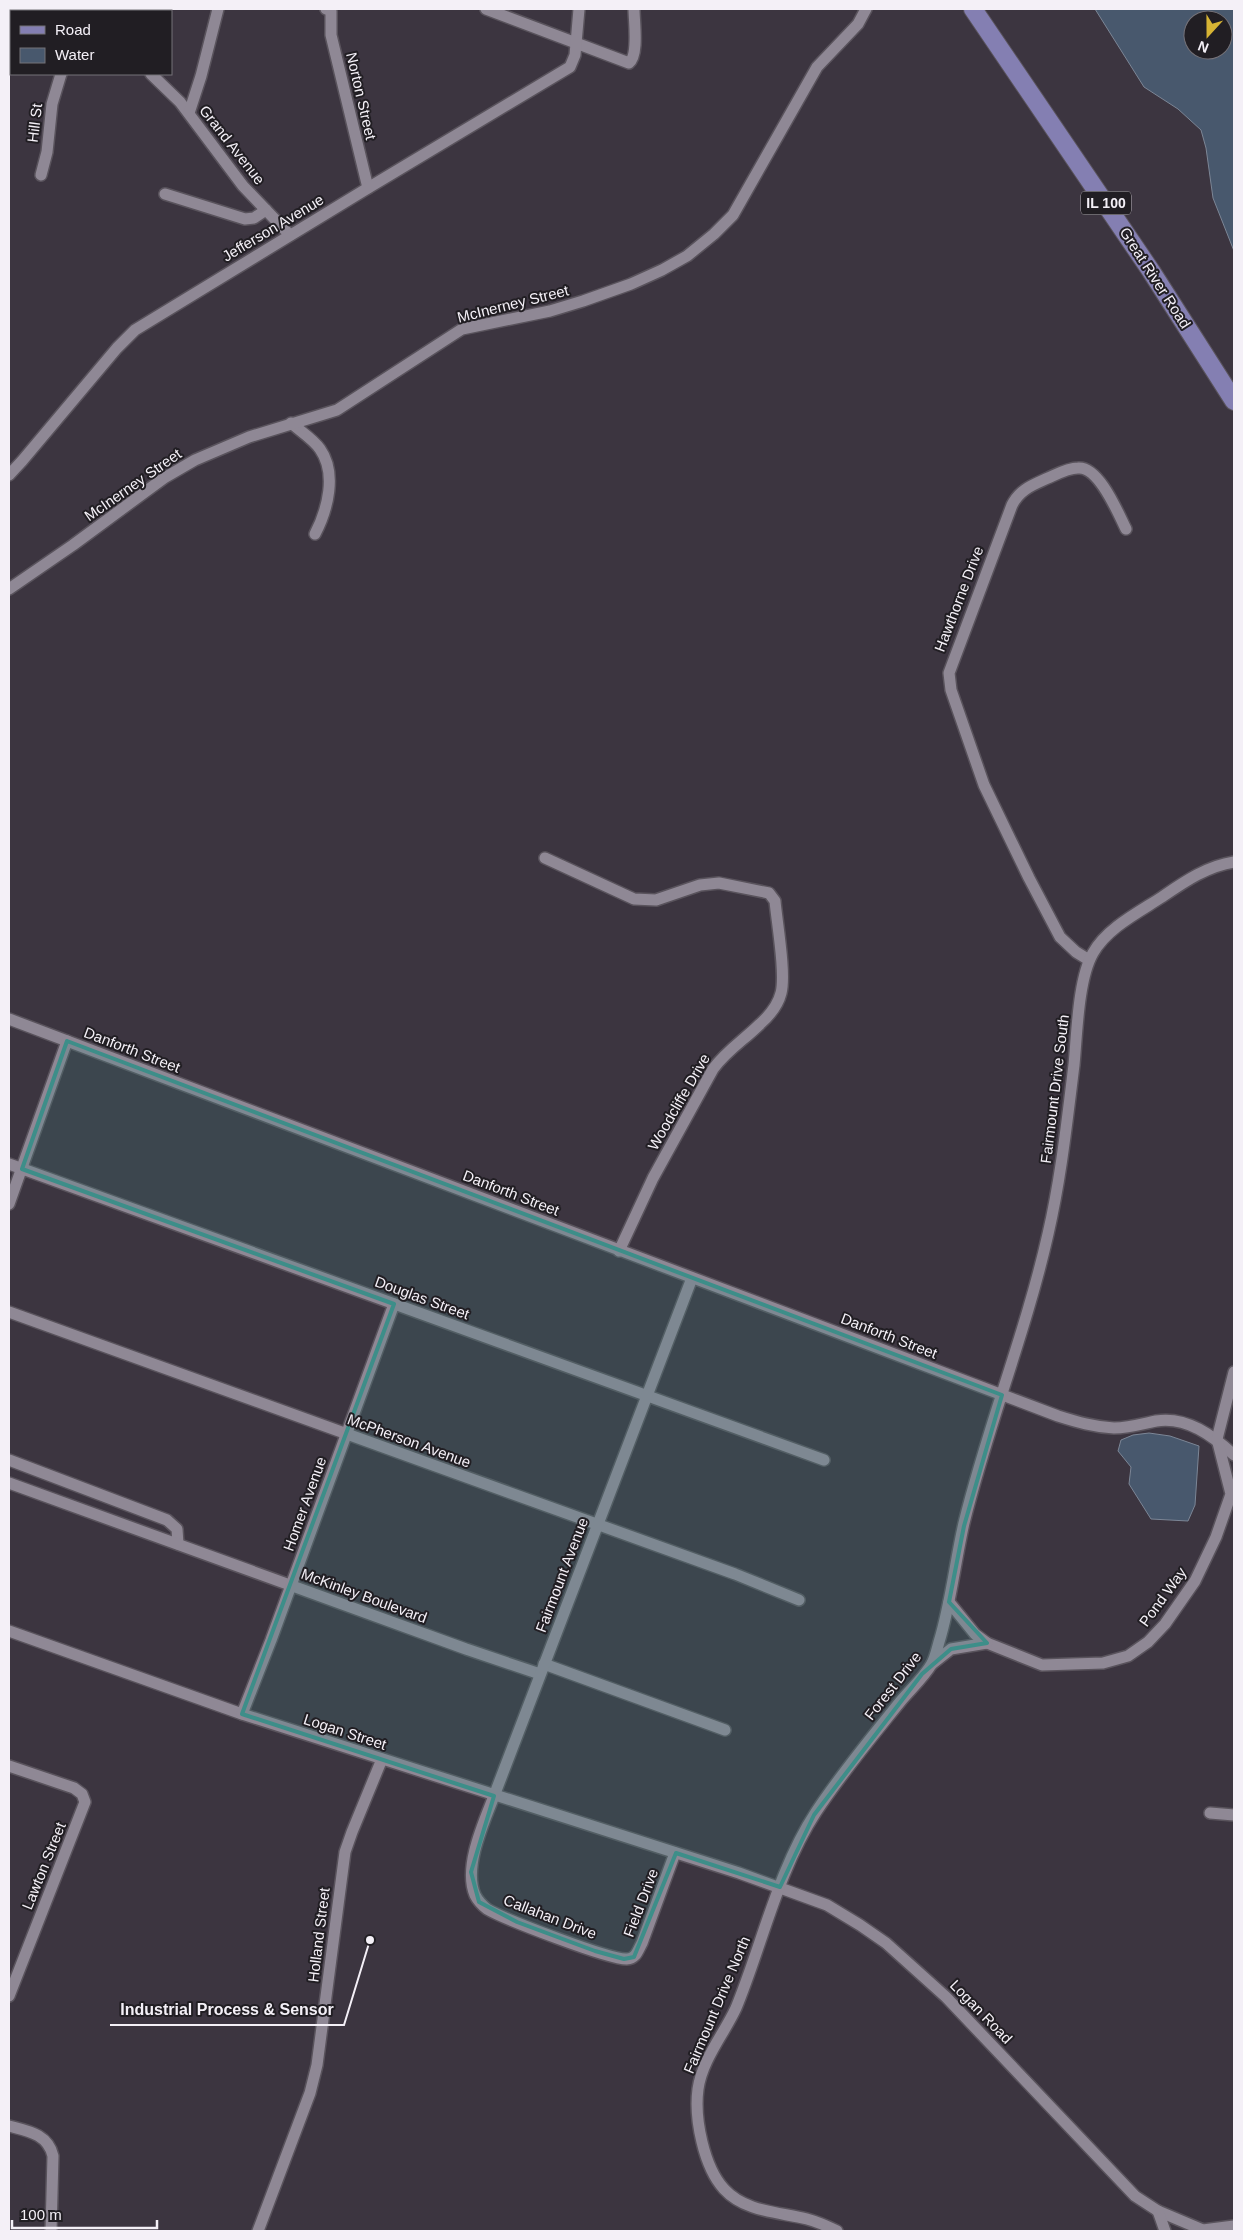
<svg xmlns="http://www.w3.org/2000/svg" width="1243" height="2240" viewBox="0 0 1243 2240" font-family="Arial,sans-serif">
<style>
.water{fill:#48586d;stroke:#7c8696;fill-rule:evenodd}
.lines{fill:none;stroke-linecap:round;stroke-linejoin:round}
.minor-casing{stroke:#59535c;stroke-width:14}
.primary-casing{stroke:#59535c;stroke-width:20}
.minor{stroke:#8f8895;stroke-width:11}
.primary{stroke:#847fb2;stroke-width:18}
.marked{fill:#3d8e89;fill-opacity:0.2;stroke:#3d8e89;stroke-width:4;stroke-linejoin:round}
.labels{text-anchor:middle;stroke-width:4;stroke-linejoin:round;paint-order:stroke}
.shield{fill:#211e23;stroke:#b5b1b7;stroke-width:1}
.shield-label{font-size:14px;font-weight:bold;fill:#f4f0f7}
.street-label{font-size:15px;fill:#f4f0f7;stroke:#211e23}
.leader{fill:none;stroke:#f4f0f7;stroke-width:2}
.callout-dot{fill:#f4f0f7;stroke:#211e23;stroke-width:2}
.callout-label{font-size:16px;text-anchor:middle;font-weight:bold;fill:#f4f0f7;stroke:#211e23;stroke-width:4;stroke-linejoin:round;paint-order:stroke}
</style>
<rect width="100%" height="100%" fill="#3c3540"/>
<g class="water">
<path d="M1095 9H1234V251L1213 198 1206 148 1201 130 1178 109 1144 87ZM1193 20H1223V50H1193Z"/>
<path d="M1149 1433 1170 1436 1199 1446 1195 1505 1188 1521 1151 1519 1129 1484 1131 1467 1118 1451 1121 1440 1133 1435Z"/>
</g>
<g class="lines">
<defs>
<g id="minor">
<path d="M79 9 81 11"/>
<path d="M326 9 331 11V35L368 188"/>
<path d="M486 9 629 63C639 55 634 22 634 9"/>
<path d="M33 11 38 9"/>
<path d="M9 21 11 20"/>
<path d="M151 74 180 102 243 186 290 235"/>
<path d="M189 113 201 76 218 9"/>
<path d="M41 175 47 152 52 104 61 74"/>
<path d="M165 194 245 219 254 218 266 210"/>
<path d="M291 423C300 431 313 439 320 449 337 473 328 509 315 534"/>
<path d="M9 475 22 461 117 348 135 330 368 188 570 67 575 55 579 9"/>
<path d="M9 589 73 545 164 478 195 460 249 437 337 410 462 329 550 311 583 301 631 284 662 270 687 256 714 234 733 215 817 67 858 24 866 9"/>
<path d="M545 858 634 899 656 900 700 885 719 883 769 893 775 901C777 923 786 974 781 993 778 1005 769 1016 760 1024 744 1040 727 1050 713 1069L653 1178 619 1251"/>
<path d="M1089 960 1076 952 1060 937 1029 878 984 785 951 690 949 673 1012 505C1020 489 1033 485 1048 478 1057 474 1068 468 1078 468 1099 466 1118 513 1126 529"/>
<path d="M9 1019 1058 1416C1077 1422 1094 1427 1114 1428 1128 1428 1142 1424 1156 1421 1187 1416 1213 1436 1234 1455"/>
<path d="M9 1164 824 1460"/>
<path d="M9 1204 67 1041"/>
<path d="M9 1312 735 1574 799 1600"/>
<path d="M9 1460 167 1520 177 1529 178 1544"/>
<path d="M9 1483 466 1649 540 1674"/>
<path d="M949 1602 975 1634 987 1643 1042 1665 1103 1663 1128 1656 1148 1642 1165 1624 1195 1581 1216 1537 1231 1494 1217 1439 1234 1372"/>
<path d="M9 1631 242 1714 739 1873 827 1905 860 1925 886 1943 946 1997 1135 2196 1158 2211 1203 2230 1234 2226"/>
<path d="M544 1664 725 1730"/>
<path d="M932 1664 951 1649 987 1643"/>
<path d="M242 1714 271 1640 394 1304"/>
<path d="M9 1766 74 1788 82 1794 85 1802 9 1996"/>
<path d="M1210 1813 1234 1815"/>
<path d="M675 1853 642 1943C638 1950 636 1959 627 1959 610 1960 504 1919 487 1909 482 1905 478 1901 475 1895 463 1867 484 1822 494 1796L692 1278"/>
<path d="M9 2126C28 2131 48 2134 53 2156L51 2231"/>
<path d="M1158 2211 1165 2231"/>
<path d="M258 2231 310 2093 317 2065 345 1852 352 1832 382 1759"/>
<path d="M837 2231C827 2226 818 2222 807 2219 779 2212 745 2212 724 2189 704 2167 694 2119 698 2089 702 2060 724 2034 736 2008 762 1945 778 1870 816 1812 841 1774 871 1738 900 1702 909 1691 924 1677 931 1665 935 1659 937 1649 939 1642 951 1603 955 1562 964 1523 988 1425 1026 1332 1048 1234 1061 1178 1067 1121 1074 1065 1077 1034 1078 979 1093 953 1107 928 1139 912 1162 897 1184 882 1207 866 1234 862"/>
</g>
<path id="primary" d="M973 9 1151 271 1234 401"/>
</defs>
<use href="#minor" class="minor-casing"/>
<use href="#primary" class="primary-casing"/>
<use href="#minor" class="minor"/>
<use href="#primary" class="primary"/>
</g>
<path class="marked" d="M67 1041 1002 1395 964 1526 949 1602 987 1643 951 1649 922 1674 814 1815 780 1887 676 1853 634 1957 624 1959 595 1951 517 1922 479 1902 471 1872 494 1796 242 1714 394 1304 22 1169Z"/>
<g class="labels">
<rect class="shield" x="1081" y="191.5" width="50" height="23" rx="4"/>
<g class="shield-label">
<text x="1106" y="208">IL 100</text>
</g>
<g class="street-label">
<text transform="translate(361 96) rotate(77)" y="5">Norton Street</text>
<text transform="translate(35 123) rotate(-83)" y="5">Hill St</text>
<text transform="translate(232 145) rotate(52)" y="5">Grand Avenue</text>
<text transform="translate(273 228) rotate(-31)" y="5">Jefferson Avenue</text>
<text transform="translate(1155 278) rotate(57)" y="5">Great River Road</text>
<text transform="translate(513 304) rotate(-14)" y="5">McInerney Street</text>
<text transform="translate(133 485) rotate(-35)" y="5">McInerney Street</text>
<text transform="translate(959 599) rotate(-69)" y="5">Hawthorne Drive</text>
<text transform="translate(132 1050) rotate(21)" y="5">Danforth Street</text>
<text transform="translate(1055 1089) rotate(-83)" y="5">Fairmount Drive South</text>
<text transform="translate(679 1102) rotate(-60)" y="5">Woodcliffe Drive</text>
<text transform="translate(511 1193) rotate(21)" y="5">Danforth Street</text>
<text transform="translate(422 1298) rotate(20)" y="5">Douglas Street</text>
<text transform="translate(889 1336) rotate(21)" y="5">Danforth Street</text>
<text transform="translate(409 1441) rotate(20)" y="5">McPherson Avenue</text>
<text transform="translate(305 1504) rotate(-70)" y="5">Homer Avenue</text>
<text transform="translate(562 1575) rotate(-69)" y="5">Fairmount Avenue</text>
<text transform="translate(364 1596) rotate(20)" y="5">McKinley Boulevard</text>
<text transform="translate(1163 1597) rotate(-54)" y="5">Pond Way</text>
<text transform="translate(893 1686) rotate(-52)" y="5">Forest Drive</text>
<text transform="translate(345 1732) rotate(18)" y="5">Logan Street</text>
<text transform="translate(44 1866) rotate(-68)" y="5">Lawton Street</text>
<text transform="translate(641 1903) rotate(-69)" y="5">Field Drive</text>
<text transform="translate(550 1917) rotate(21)" y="5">Callahan Drive</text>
<text transform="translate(319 1935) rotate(-83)" y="5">Holland Street</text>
<text transform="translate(717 2005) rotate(-67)" y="5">Fairmount Drive North</text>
<text transform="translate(981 2012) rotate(46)" y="5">Logan Road</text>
</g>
</g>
<path class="leader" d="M370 1940L344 2025H110"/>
<circle class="callout-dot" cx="370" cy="1940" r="5"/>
<g class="callout-label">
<text x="227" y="2015">Industrial Process &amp; Sensor</text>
</g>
<rect width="1243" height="2240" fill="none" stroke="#f4f0f7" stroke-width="20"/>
<rect x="10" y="10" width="162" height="65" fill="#211e23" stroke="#757278"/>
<rect x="20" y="26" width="25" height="8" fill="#847fb2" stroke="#757278"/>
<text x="55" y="35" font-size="15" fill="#f4f0f7">Road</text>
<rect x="20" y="48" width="25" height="15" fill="#48586d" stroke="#757278"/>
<text x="55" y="60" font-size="15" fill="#f4f0f7">Water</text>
<g transform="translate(1208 35) rotate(201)"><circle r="24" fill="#211e23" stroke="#757278"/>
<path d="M0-4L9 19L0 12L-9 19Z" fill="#d7b434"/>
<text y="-8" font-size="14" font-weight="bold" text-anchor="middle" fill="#f4f0f7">N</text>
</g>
<path d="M12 2220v8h145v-8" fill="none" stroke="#f4f0f7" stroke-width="2.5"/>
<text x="20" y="2220" font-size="15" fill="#f4f0f7" stroke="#211e23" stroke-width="4" paint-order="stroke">100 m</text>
</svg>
